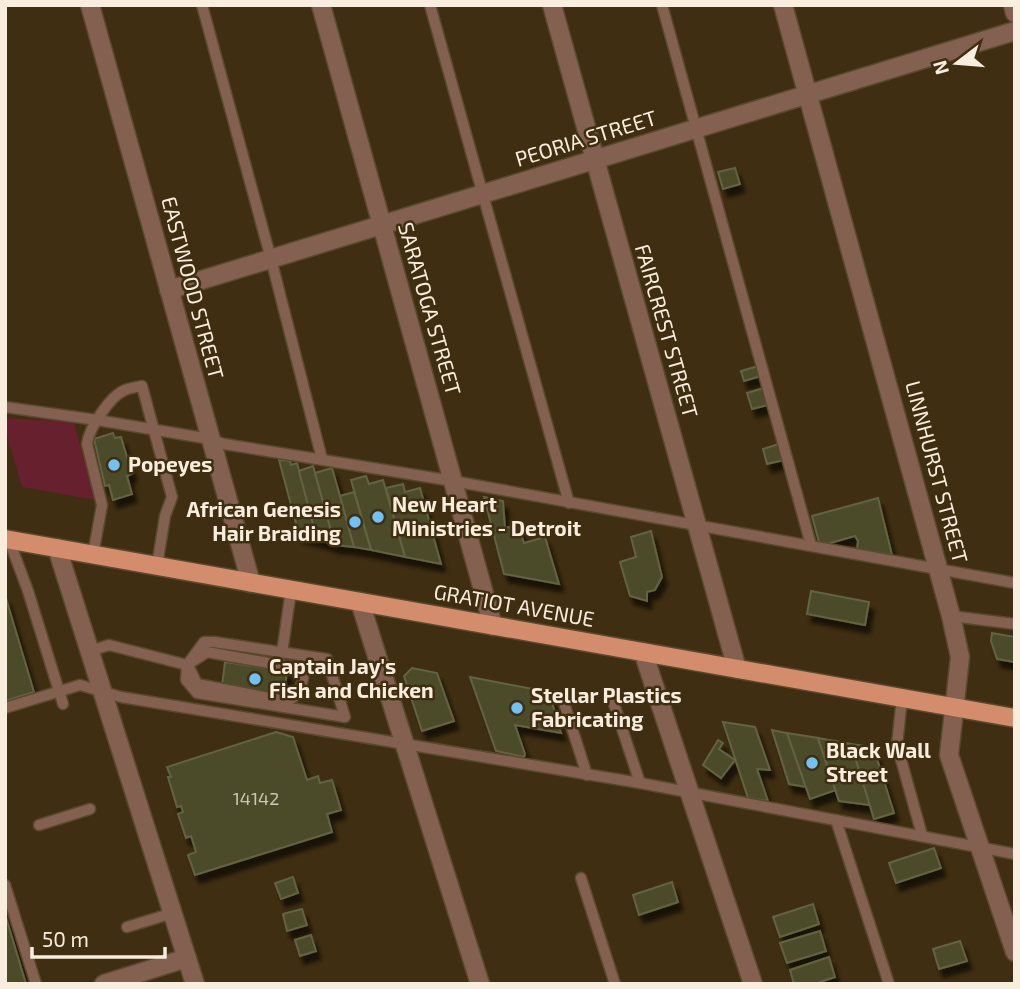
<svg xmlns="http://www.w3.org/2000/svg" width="1020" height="989" viewBox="0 0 1020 989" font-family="'Exo 2',sans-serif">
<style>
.green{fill:#67202d}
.building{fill:#4b4c2c;stroke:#626342;stroke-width:2;filter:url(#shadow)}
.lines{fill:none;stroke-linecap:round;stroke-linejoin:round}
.service-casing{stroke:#59492e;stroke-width:13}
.minor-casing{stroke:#59492e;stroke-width:21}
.primary-casing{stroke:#59492e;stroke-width:21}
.service{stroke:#836050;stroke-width:10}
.minor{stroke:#836050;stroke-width:18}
.primary{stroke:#d38c6c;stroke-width:18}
.poi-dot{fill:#71c1f5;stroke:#3f2e11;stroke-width:2.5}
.labels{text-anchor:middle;stroke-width:5;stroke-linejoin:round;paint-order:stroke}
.number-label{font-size:18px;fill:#cec5b1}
.street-label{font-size:21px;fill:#f9eddd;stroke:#3f2e11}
.poi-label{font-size:21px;font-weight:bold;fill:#f9eddd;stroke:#3f2e11;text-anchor:start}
</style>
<defs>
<filter id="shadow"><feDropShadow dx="4.5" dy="8" stdDeviation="2" flood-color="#0009"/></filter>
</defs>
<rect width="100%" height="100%" fill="#3f2e11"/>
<path class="green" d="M5 418 74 422 95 500 22 487 5 429Z"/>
<g class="building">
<path d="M735 168 740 184 723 189 718 172Z"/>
<path d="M758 366 761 376 744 381 741 371Z"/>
<path d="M764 388 768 405 752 409 747 393Z"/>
<path d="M113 433 115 438 121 437 132 474 127 476 132 494 113 500 109 485 105 486 94 439Z"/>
<path d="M779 444 784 460 767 464 763 449Z"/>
<path d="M279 460 290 461 291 465 297 463 317 539 299 535Z"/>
<path d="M313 466 315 473 335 545 317 539 299 471Z"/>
<path d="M332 468 340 496 354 547 335 545 315 473Z"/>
<path d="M366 476 369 484 383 480 405 557 371 550 351 480Z"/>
<path d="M403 484 405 492 420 488 441 564 405 557 386 488Z"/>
<path d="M354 492 371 550 354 547 340 496Z"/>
<path d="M484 497 503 501 505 528 518 525 524 543 545 537 559 584 504 574Z"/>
<path d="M878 498 892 555 857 549 858 541 855 536 827 544 819 542 812 516Z"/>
<path d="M651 531 662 577 655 590 647 592V601L630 596 620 562 636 557 631 537Z"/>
<path d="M811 591 869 602 865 625 807 614Z"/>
<path d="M5 595 34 692 5 701Z"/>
<path d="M992 633 1015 637V662L997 659 991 641Z"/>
<path d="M225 662 287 671 284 695 222 686Z"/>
<path d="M412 668 437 673 454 721 422 731 404 676Z"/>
<path d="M470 677 549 692 561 733 515 725 525 754 524 757 496 751Z"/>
<path d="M723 722 755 727 770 770 757 769 768 801 748 798Z"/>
<path d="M772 730 787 733 806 787 789 784Z"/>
<path d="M276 732 293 737 307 780 318 776 320 783 332 780 341 810 327 814 332 832 195 875 188 855 196 852 191 836 186 838 178 814 183 812 181 806 177 807 168 777H171L167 767Z"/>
<path d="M787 733 818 738 836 790 810 799Z"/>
<path d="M818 738 851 744 870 805 839 801Z"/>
<path d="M718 740 723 743 719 749 735 760 721 778 703 765Z"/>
<path d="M851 744 871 747 874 749 894 813 874 819Z"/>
<path d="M934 848 941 868 896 883 889 863Z"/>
<path d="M293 877 298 893 281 899 275 883Z"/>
<path d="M672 882 678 902 639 915 633 895Z"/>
<path d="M813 904 819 924 780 937 773 917Z"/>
<path d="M302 909 307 925 287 931 283 914Z"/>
<path d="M5 914 26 984H5Z"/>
<path d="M820 931 826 951 787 963 780 943Z"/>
<path d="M311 935 316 951 300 956 295 940Z"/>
<path d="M960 941 967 961 939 969 933 949Z"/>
<path d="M829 957 835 977 814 984H794L790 970Z"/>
</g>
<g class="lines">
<defs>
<g id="service">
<path d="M202 5 271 259 322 459"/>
<path d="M430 5 569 503"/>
<path d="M662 5 811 545"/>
<path d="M5 407 97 420 210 439 224 444 453 481 1015 583"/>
<path d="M9 540 28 591 63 704"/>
<path d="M93 555 102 505 87 444C89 428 110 396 125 390 130 388 137 387 142 386L172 497 165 516 157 566"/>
<path d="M951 616 1015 624"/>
<path d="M204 642H214L327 659 345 717 197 693 186 680 187 665Z"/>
<path d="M90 651 109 645 187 665 207 652 296 668 303 678C301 690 297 698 285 701L197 684 188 665"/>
<path d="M282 653 291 590"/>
<path d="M611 695 640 783"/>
<path d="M902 698 897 745 922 835"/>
<path d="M564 703 587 775"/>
<path d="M5 708 80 685 121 697 640 783 1015 854"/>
<path d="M836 820 889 984"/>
<path d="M39 825 90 809"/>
<path d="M581 878 615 984"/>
<path d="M5 885 36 984"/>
<path d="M127 927 173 913"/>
</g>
<g id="minor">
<path d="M90 5 251 583"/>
<path d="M321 5 493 626"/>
<path d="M552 5 737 669"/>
<path d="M783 5 951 616 960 657 949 755 1015 952"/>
<path d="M1013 5 1015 13"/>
<path d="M169 290 1015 31"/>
<path d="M57 548 195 984"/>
<path d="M360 602 480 984"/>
<path d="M643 652 753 984"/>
<path d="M104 984 187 958"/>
</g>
<path id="primary" d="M5 539 1015 718"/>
</defs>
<use href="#service" class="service-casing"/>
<use href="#minor" class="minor-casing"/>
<use href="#primary" class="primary-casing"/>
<use href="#service" class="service"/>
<use href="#minor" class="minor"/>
<use href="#primary" class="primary"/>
</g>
<g class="poi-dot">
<circle cx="114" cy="465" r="7"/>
<circle cx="378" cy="517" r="7"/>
<circle cx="355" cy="522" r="7"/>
<circle cx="255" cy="679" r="7"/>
<circle cx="517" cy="708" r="7"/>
<circle cx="812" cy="763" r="7"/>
</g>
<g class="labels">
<g class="number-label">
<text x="256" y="805">14142</text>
</g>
<g class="street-label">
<text transform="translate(586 139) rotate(-17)" y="7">PEORIA STREET</text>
<text transform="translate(192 288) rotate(75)" y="7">EASTWOOD STREET</text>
<text transform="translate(429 309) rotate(74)" y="7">SARATOGA STREET</text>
<text transform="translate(666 331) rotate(74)" y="7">FAIRCREST STREET</text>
<text transform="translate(936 472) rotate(75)" y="7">LINNHURST STREET</text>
<text transform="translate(514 606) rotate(10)" y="7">GRATIOT AVENUE</text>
</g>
<g class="poi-label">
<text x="128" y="472">Popeyes</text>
<text x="392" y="512">New Heart<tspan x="392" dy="24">Ministries - Detroit</tspan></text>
<text x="341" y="517" text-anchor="end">African Genesis<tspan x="341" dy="24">Hair Braiding</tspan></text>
<text x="269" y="674">Captain Jay's<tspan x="269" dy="24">Fish and Chicken</tspan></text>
<text x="531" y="703">Stellar Plastics<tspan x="531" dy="24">Fabricating</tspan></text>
<text x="826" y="758">Black Wall<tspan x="826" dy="24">Street</tspan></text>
</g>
</g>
<rect width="1020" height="989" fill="none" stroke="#f9eddd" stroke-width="14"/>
<g transform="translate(957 63) rotate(254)" stroke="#3f2e11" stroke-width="5" paint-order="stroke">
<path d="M0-5L12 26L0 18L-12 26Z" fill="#f9eddd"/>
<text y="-10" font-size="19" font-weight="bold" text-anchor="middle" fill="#f9eddd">N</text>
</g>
<path d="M32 947v10h133v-10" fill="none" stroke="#f9eddd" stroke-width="3.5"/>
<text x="42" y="947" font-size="21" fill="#f9eddd" stroke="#3f2e11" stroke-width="5" paint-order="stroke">50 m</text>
</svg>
